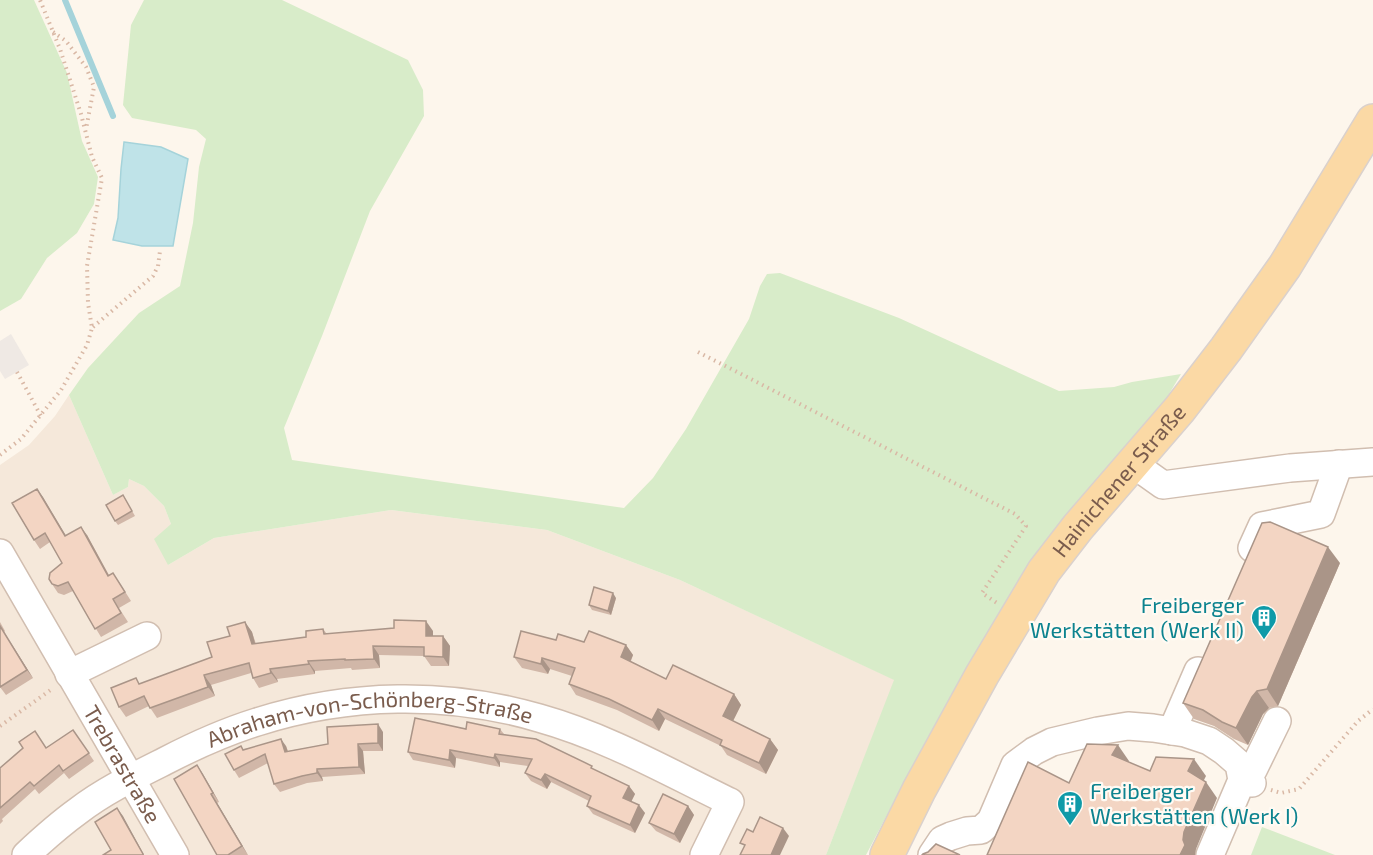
<svg xmlns="http://www.w3.org/2000/svg" width="1373" height="855" viewBox="0 0 1373 855" font-family="'Exo 2',sans-serif">
<style>
.residential{fill:#f5e8da}
.industrial{fill:#efe9e4}
.green{fill:#d8ecc9}
.water{fill:#bfe3e8;stroke:#a5d3da;stroke-width:1.5}
.lines{fill:none;stroke-linecap:round;stroke-linejoin:round}
.stream{stroke:#a5d3da;stroke-width:6}
.minor-casing{stroke:#d1beb0;stroke-width:30}
.major-casing{stroke:#dad1cd;stroke-width:36}
.path{stroke:#d9b8a5;stroke-width:4;stroke-dasharray:1.5 4.5;stroke-linecap:butt}
.minor{stroke:#fff;stroke-width:27}
.major{stroke:#fbd9a5;stroke-width:33}
.wall{fill:#d1b7a8}
.shaded-wall{fill:#aa9588}
.building{fill:#f3d5c3;stroke:#aa9588;stroke-width:1.5}
.labels{text-anchor:middle;stroke-width:4.5;stroke-linejoin:round;paint-order:stroke}
.street-label{font-size:22px;fill:#7a5c4d;stroke:#fffaf3}
.culture-label{font-size:22px;fill:#0d838f;stroke:#fffaf3;text-anchor:end}
</style>
<rect width="100%" height="100%" fill="#fdf6ec"/>
<path class="residential" d="M69 395 113 495 128 487 129 479 144 486 164 506 171 524 168 565 214 538 391 510 547 530 680 580 895 680 826 855H0V465L29 445 55 416Z"/>
<path class="industrial" d="M11 334 29 365 5 379 0 371V341Z"/>
<g class="green">
<path d="M0 0H34L67 73 82 141 98 177 94 204 77 233 47 258 21 299 0 311Z"/>
<path d="M144 0H282L408 60 423 90 424 116 370 211 322 336 284 428 292 460 624 508 653 478 686 429 749 319 760 286 767 274 780 273 899 318 1059 391 1114 387 1132 382 1181 374 1145 434 1000 613 926 741 866 855H826L894 680 680 580 547 530 391 510 214 538 168 565 154 539 171 524 164 506 144 486 129 479 128 487 113 495 69 395 88 368 139 313 180 286 193 223 199 167 206 139 196 130 132 118 123 105 131 25Z"/>
<path d="M1262 827 1335 855H1251Z"/>
</g>
<path class="water" d="M124 142 161 147 188 159 173 246H142L113 240 118 218 121 169Z"/>
<g class="lines">
<path class="stream" d="M65 0 113 116"/>
<defs>
<g id="minor">
<path d="M1132 463 1163 485 1290 468 1373 462"/>
<path d="M1252 548 1262 526 1321 514 1339 464"/>
<path id="s1" d="M0 553 175 855"/>
<path d="M69 674 147 636"/>
<path d="M1172 731 1198 671"/>
<path d="M1252 783 1242 780 1253 770 1277 721"/>
<path id="s2" d="M26 855C42 840 60 824 78 811 104 791 135 776 165 761 194 746 225 732 257 722 348 693 447 691 539 718 607 737 668 772 730 802L704 855"/>
<path d="M932 855 942 840 951 836 967 831 981 830 991 821 1015 765 1034 751 1052 742 1098 731 1128 726 1153 728 1185 733 1209 741 1224 751 1239 764 1242 780 1210 855"/>
</g>
<g id="major">
<path id="s3" d="M887 855 919 790 982 675 1044 571 1078 527 1179 410 1226 349 1285 266 1373 121"/>
</g>
</defs>
<use href="#minor" class="minor-casing"/>
<use href="#major" class="major-casing"/>
<g class="path">
<path d="M53 32 66 41 86 67 94 87 86 129"/>
<path d="M93 327 153 276 158 266 160 251"/>
<path d="M698 352 1015 514 1026 526 982 593 997 603"/>
<path d="M17 372 41 416"/>
<path d="M0 455 21 439 61 390 87 345 92 328 88 303 87 266 102 178 92 157 81 114 60 49 40 0"/>
<path d="M0 726 52 689"/>
<path d="M1271 790 1281 793 1299 789 1358 721 1373 709"/>
</g>
<use href="#minor" class="minor"/>
<use href="#major" class="major"/>
</g>
<g class="wall">
<path d="M37 489 65 535H87L109 575 119 582 131 601 119 608 128 622 101 637 73 591 64 595 58 593 52 584 62 563 50 542 40 549 34 540Z"/>
<path d="M123 495 135 516 118 525 115 521Z"/>
<path d="M1340 563 1278 706 1269 708 1263 714 1248 745 1234 739 1214 726 1194 719 1183 703Z"/>
<path d="M616 598 611 615 592 610 589 605Z"/>
<path d="M0 622 5 631 4 632 33 678 6 695 0 687Z"/>
<path d="M245 622 252 632 256 644 306 637 323 629 327 634 433 631V636H443L450 646 449 666H431L424 656 379 655 380 668 352 670 351 668 315 671V674L277 679 278 682 259 688 253 678 251 673 211 685 215 696 157 718 149 706 126 717 119 707 212 657 230 636Z"/>
<path d="M556 640 626 645 633 655 631 661 666 679 734 694 741 705 733 721 770 739 778 750 766 774 727 755 721 746 665 719 659 731 617 710 576 695 569 684 572 676 550 669 548 674 522 668 514 657Z"/>
<path d="M466 729H500L504 734 595 770 629 786 635 794 631 802 645 813 635 833 593 814 587 806 589 801 551 782 547 789 531 781 525 773 528 766 500 762V767L456 758 455 768 413 760 408 752Z"/>
<path d="M73 730 94 761 69 779 64 773 39 794 35 789 2 819 3 821 0 824V768L47 748Z"/>
<path d="M383 732V751H363L365 774 322 777 323 781 307 783 280 792 274 784 268 763 239 778 234 770 241 746 243 749 286 746 288 751 328 744Z"/>
<path d="M197 765 219 802 217 803 248 855H217Z"/>
<path d="M688 806 694 815 680 843 656 831 649 823Z"/>
</g>
<g class="shaded-wall">
<path d="M37 489 43 497 71 544 65 536Z"/>
<path d="M81 527 87 535 114 585 108 576Z"/>
<path d="M1328 547 1340 563 1278 706 1267 689Z"/>
<path d="M613 593 616 598 611 615 608 611Z"/>
<path d="M426 621 433 631V645L426 636Z"/>
<path d="M245 622 252 632 258 654 252 644Z"/>
<path d="M0 625 4 632 33 678 27 670Z"/>
<path d="M443 636 450 646 449 666 443 657Z"/>
<path d="M626 645 633 655 628 667 621 657Z"/>
<path d="M373 646 379 655 380 668 374 659Z"/>
<path d="M542 658 550 669 548 674 541 664Z"/>
<path d="M308 661 315 671V674L309 664Z"/>
<path d="M270 669 277 679 278 682 271 673Z"/>
<path d="M204 675 211 685 215 696 208 687Z"/>
<path d="M1257 691 1269 708 1263 714 1248 745 1236 728 1252 697Z"/>
<path d="M734 694 741 705 730 727 723 716Z"/>
<path d="M658 709 665 719 659 731 652 720Z"/>
<path d="M378 724 383 732V751L378 743Z"/>
<path d="M281 739 286 746 290 759 285 752Z"/>
<path d="M770 739 778 750 766 774 759 763Z"/>
<path d="M358 744 363 751 365 774 359 767Z"/>
<path d="M1118 745 1129 761 1124 772 1112 755Z"/>
<path d="M450 750 456 758 455 768 449 760Z"/>
<path d="M495 754 500 762V767L494 758Z"/>
<path d="M1194 759 1206 776 1200 788 1188 771Z"/>
<path d="M197 765 203 774 219 802 213 793Z"/>
<path d="M317 769 322 777 323 781 317 773Z"/>
<path d="M545 774 551 782 547 789 541 780Z"/>
<path d="M1206 782 1217 798 1196 849 1195 855H1180L1184 832Z"/>
<path d="M629 786 635 794 629 806 623 798Z"/>
<path d="M211 794 217 803 248 855 242 846Z"/>
<path d="M639 805 645 813 635 833 630 825Z"/>
<path d="M688 806 694 815 680 843 674 834Z"/>
<path d="M117 808 123 816 144 855H143Z"/>
<path d="M783 828 789 836 780 855H771Z"/>
</g>
<g class="building">
<path d="M37 489 65 536 81 527 108 576 113 573 125 592 113 599 121 613 95 629 68 582 58 586 52 584 49 579 50 573 62 563 45 533 34 540 12 503Z"/>
<path d="M123 495 132 511 115 521 106 505Z"/>
<path d="M1270 522 1328 547 1267 689 1257 691 1252 697 1236 728 1222 722 1203 710 1183 703 1262 523Z"/>
<path d="M594 587 613 593 608 611 589 605Z"/>
<path d="M394 620 426 621V636H443V657L424 656V647L373 646 374 659 345 660V659L308 661 309 664 270 669 271 673 253 678 249 663 204 675 208 687 150 708 144 696 119 707 111 688 136 678 139 684 212 657 207 642 230 636 227 627 245 622 252 644 306 637V631L323 629 324 634 394 628Z"/>
<path d="M0 626 27 670 0 687Z"/>
<path d="M521 631 556 640 558 634 584 642 589 631 626 645 621 657 666 679 673 665 734 694 723 716 770 739 759 763 720 745 722 740 658 709 652 720 609 699 569 684 575 668 542 658 541 664 514 657Z"/>
<path d="M415 718 466 729 467 722 500 729 499 734 536 739 592 766 591 768 629 786 623 798 639 805 630 825 587 806 591 796 545 774 541 780 525 773 532 759 495 754 494 758 450 750 449 760 408 752Z"/>
<path d="M378 724V743L358 744 359 767 317 769V773L302 776 274 784 265 754 234 770 225 754 241 746 243 750 281 739 285 752 328 744 327 727Z"/>
<path d="M73 730 89 753 63 771 59 765 34 786 30 782 0 808V768L23 748 19 742 35 731 46 748Z"/>
<path d="M1087 744 1118 745 1112 755 1150 771 1156 757 1194 759 1188 771 1206 782 1184 832 1183 840 1185 845 1180 855H987L1028 762 1069 783Z"/>
<path d="M197 765 213 793 211 794 242 846 228 855H217L174 779Z"/>
<path d="M663 794 688 806 674 834 649 823Z"/>
<path d="M117 808 143 854V855H103L111 850 95 822Z"/>
<path d="M760 817 783 828 771 855H740L745 845 740 843 747 829 753 832Z"/>
<path d="M936 844 960 855H922L923 854 928 852Z"/>
</g>
<defs>
<symbol id="building-pin" viewBox="-11 -11 22 30"><path d="M0 17L-7.5 6A9.5 9.5 0 1 1 7.5 6Z" fill="#0f9aa8" stroke="#fffaf3"/><path d="M-4-6H4V6H1V3H-1V6H-4ZM-2.5-4.3h1.7v1.8h-1.7ZM.8-4.3h1.7v1.8H.8ZM-2.5-1h1.7V.8h-1.7ZM.8-1h1.7V.8H.8Z" fill="#fff"/></symbol>
</defs>
<g fill-rule="evenodd">
<use href="#building-pin" x="1249" y="603" width="30" height="40"/>
<use href="#building-pin" x="1055" y="789" width="30" height="40"/>
</g>
<g class="labels">
<g class="street-label">
<text dy="8" stroke="none"><textPath href="#s3" startOffset="442">Hainichener Straße</textPath></text>
<text dy="8" stroke="none"><textPath href="#s2" startOffset="382">Abraham-von-Schönberg-Straße</textPath></text>
<text dy="8" stroke="none"><textPath href="#s1" startOffset="244">Trebrastraße</textPath></text>
</g>
<g class="culture-label">
<text x="1244" y="613">Freiberger<tspan x="1244" dy="25">Werkstätten (Werk II)</tspan></text>
<text x="1090" y="799" text-anchor="start">Freiberger<tspan x="1090" dy="25">Werkstätten (Werk I)</tspan></text>
</g>
</g>
</svg>
